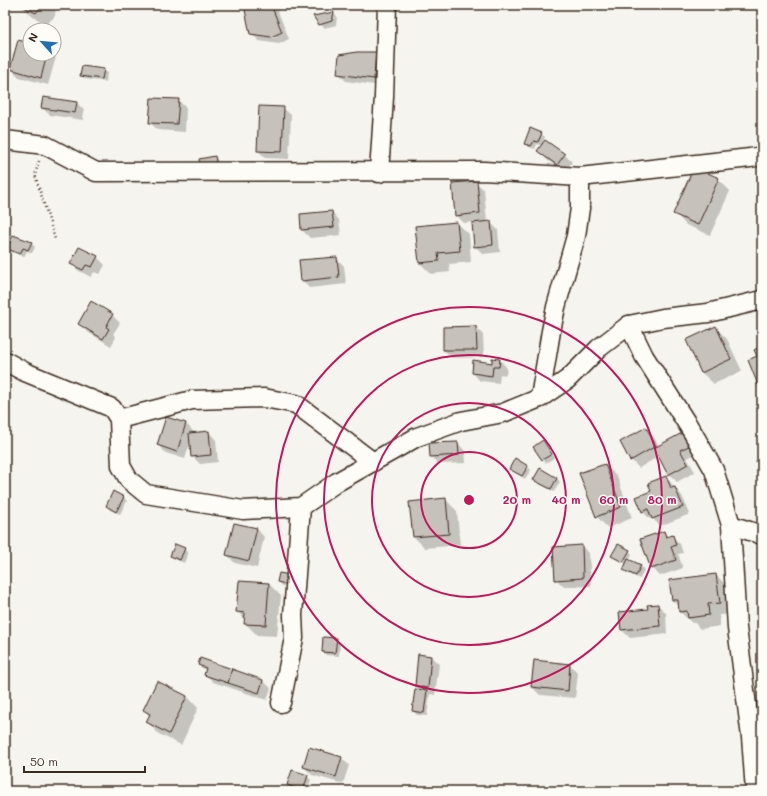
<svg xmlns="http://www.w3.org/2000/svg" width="767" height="796" viewBox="0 0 767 796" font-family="Mali,sans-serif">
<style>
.shadow{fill:#0003;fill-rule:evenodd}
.building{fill:#c7c1bb;stroke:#3b2a1e}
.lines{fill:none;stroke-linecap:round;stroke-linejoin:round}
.minor-casing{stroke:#3b2a1e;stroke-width:21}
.path{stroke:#3b2a1e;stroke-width:2.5;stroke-dasharray:1 3;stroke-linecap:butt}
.minor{stroke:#fdfcf7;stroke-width:18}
.ring{fill:none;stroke:#c2185b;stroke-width:2}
.centre{fill:#c2185b;stroke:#fdfcf7;stroke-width:2}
.ring-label{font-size:12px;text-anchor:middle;font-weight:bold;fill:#c2185b;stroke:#fdfcf7;stroke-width:3;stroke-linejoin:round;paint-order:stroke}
</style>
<rect width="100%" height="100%" fill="#f5f4ee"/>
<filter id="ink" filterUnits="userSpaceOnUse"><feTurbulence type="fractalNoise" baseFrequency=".025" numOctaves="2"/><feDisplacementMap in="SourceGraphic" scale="8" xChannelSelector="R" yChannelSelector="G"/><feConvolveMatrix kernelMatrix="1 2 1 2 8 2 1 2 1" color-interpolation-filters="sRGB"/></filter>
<g filter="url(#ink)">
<g class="shadow">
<path d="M21 5H56L55 16 47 24 33 17Z"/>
<path d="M245 5H273L277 9 289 39 279 44 259 41 251 33ZM256 33 276 36V38L256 35Z"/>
<path d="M334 13 337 16 336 25 324 28 314 17Z"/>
<path d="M30 44V54H53L56 57 48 85 19 77 11 69Z"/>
<path d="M375 53 383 60 381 86 346 81 338 73Z"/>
<path d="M103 70 107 73 106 82 85 79 81 75Z"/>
<path d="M178 100 186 108 185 132 158 130 150 123Z"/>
<path d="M77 103 84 110 83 120 50 115 42 108Z"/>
<path d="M283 108 291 115 289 159 265 158 258 150Z"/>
<path d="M541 134 545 137 542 145 545 141 565 155 572 162 565 172 546 159 539 151 542 146 537 144 535 149 529 147 526 143Z"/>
<path d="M215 157 218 161 220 169 200 159Z"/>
<path d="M718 179 730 191 710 235 686 225 675 213Z"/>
<path d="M476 182 484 190 487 222H490L498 230 500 252 483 254 475 246 473 222 464 223 456 215Z"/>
<path d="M332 212 339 220 341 235 310 238 302 230 301 215Z"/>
<path d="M457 223 469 234 471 262 449 264 450 272 431 274 420 263Z"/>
<path d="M31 243 35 247 32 253 27 251 24 257 12 252 8 248Z"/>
<path d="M97 257 105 265 100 274 94 272 91 277 79 271 71 264Z"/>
<path d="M336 258 344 266 346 284 309 288 302 280Z"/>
<path d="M92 302 112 315 120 323 113 334 116 337 111 346 86 331 79 323Z"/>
<path d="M476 327 483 335 484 357 452 358 444 350V328Z"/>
<path d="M715 327 727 339 742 371 714 384 702 373 687 341Z"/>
<path d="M500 360 507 368 506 375 500 374 499 383 480 381 473 373Z"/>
<path d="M166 418 186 424 194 432 193 434 209 432 216 440 218 462 200 464 192 456 190 442 185 459 166 453 158 445Z"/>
<path d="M646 428 653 436 659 446 681 434 689 441 696 454 687 458 695 472 677 482 669 474 659 456 639 468 631 460Z"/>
<path d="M543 441 555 457 546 463 543 460Z"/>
<path d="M458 443 465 451 466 463 438 464 431 456Z"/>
<path d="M605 465 617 476 632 518 608 528 596 516Z"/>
<path d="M527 466 531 470 525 479 510 469Z"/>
<path d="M666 477 682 496 690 514 660 526 652 518 650 519 642 511 653 491Z"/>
<path d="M557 478 560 482 554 492 538 483 535 480Z"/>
<path d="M114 493 124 498 127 501 120 514 110 510 107 506Z"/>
<path d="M445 499 457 511 460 545 425 548 414 537Z"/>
<path d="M235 524 257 529 264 537 257 568 235 563 227 555Z"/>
<path d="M663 532 669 537 672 536 680 544 683 553 678 554 683 568 660 576 652 568Z"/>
<path d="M581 546 589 553 591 586 564 587 556 579Z"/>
<path d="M184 549 188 553 184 563 175 559 171 555Z"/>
<path d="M629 551 632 554 629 561 641 566 644 570 640 579 627 573 624 569 626 564 616 559 613 556Z"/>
<path d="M280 574 292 588 282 586 278 582Z"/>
<path d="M716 575 728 587 731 614 719 615 720 626 700 629 695 623H692L680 612V607L672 600 670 581Z"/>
<path d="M240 582 269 584 281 596 277 636 257 635 245 623V620L238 612Z"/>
<path d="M658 605 666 613 667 634 630 638 622 630 621 613 649 610Z"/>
<path d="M336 639 340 642 339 656 326 655 323 651Z"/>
<path d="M419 655 431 657 439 664 435 695 430 694 427 716 417 715 413 711 420 690 416 686Z"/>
<path d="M201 659 263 681 271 688 267 700 213 682 205 674 206 671 199 664Z"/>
<path d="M535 661 570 665 578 673 575 698 540 695 532 687Z"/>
<path d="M187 696 198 708 181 745 159 734 147 722 150 716 144 710Z"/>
<path d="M341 758 349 765 343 784 312 775 304 767Z"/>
<path d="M307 776 311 780 307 791H298L291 789 288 785Z"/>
</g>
<g class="building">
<path d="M20 5H43L36 13Z"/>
<path d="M244 5H271L282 32 271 37 250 34Z"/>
<path d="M334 12 332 21 319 25 313 16Z"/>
<path d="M18 40 30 43V54H47L41 78 10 69Z"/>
<path d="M357 52H376L374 79 337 74 339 55Z"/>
<path d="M82 66 104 69 102 79 80 76Z"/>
<path d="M43 97 77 102 75 113 41 108Z"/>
<path d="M151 98 179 99 177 124 149 123Z"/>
<path d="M259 106 284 107 282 152 257 151Z"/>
<path d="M530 128 542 133 538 142 534 141 531 146 524 144Z"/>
<path d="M545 140 565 154 557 165 537 151Z"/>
<path d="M215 156 217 166 200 168 199 159Z"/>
<path d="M694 167 719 178 698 225 673 214Z"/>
<path d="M477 181 480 213 455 216 452 183Z"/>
<path d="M332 211 334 227 301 230 300 214Z"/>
<path d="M491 221 493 245 474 247 472 223Z"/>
<path d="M457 222 460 251 438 253 439 261 419 263 415 226Z"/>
<path d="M13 235 32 242 28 250 23 248 20 254 7 249Z"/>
<path d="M79 247 98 256 92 267 86 265 83 270 70 264Z"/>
<path d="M337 257 339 277 301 281 299 260Z"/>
<path d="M91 301 113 314 106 327 109 329 103 339 78 324Z"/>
<path d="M476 326 477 350H443V327Z"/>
<path d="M716 326 731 359 701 373 686 340Z"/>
<path d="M762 346V383L758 385 748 360 757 356 754 350Z"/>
<path d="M492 358 500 359 499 367H493L492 376 472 373 473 360 492 363Z"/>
<path d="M166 417 186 423 177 452 157 445Z"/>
<path d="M646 427 656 446 630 461 620 442Z"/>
<path d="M209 431 211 455 191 457 189 433Z"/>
<path d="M682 433 689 446 680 450 688 464 668 475 654 448Z"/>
<path d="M543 440 552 454 542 460 533 447Z"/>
<path d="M458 442 459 455 430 457 429 443Z"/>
<path d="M515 458 528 466 522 476 509 469Z"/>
<path d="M762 459V479L756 461Z"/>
<path d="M605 464 621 507 596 517 579 473Z"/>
<path d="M540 468 557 478 551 489 533 480Z"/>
<path d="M666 476 671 488 675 487 683 507 652 519 648 509 642 512 636 497 651 491 648 483Z"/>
<path d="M113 491 124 497 116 512 106 506Z"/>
<path d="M446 498 449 534 413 537 409 502Z"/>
<path d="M234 523 257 528 249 561 226 555Z"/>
<path d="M664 531 666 537 673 535 676 545 671 547 676 560 651 569 640 539Z"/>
<path d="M175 544 185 548 180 560 170 556Z"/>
<path d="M618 544 630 550 623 562 611 556Z"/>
<path d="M582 545 583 578 555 580 553 547Z"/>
<path d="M628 559 641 565 636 576 623 570Z"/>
<path d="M279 573 290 575 289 585 277 582Z"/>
<path d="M716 574 720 603 708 604 709 615 688 618 687 611 679 612 678 600H672L669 580Z"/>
<path d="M239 581 269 583 266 625 244 624 245 613 236 612Z"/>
<path d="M658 604 660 626 621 630 619 612 648 609 647 605Z"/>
<path d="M323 637 337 638 335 653 322 652Z"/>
<path d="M418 654 431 656 428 688 415 686Z"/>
<path d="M200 658 232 669 228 683 204 675 206 668 198 665Z"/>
<path d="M534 660 570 664 568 691 531 687Z"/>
<path d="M232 669 263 680 259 693 228 683Z"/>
<path d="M157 681 187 696 169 734 146 722 150 714 143 710Z"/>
<path d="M415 689 427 690 424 713 412 711Z"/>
<path d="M309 747 342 757 336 777 303 767Z"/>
<path d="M292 770 308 775 303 791 287 785Z"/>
</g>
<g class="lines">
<defs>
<g id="minor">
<path d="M5 140 45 145 96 172 484 171 580 177 750 158 762 156"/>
<path d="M379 173 384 97 387 5"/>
<path d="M629 325 644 356 693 433 714 470 731 525 737 628 751 737 755 791"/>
<path d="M5 361 25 372 112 408 119 419 121 466 129 480 146 494 243 510 301 507 337 482 417 437 461 421 503 413 540 398 568 379 599 348 629 325 663 318 708 313 762 300"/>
<path d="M540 398 551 331 556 307 576 236 580 208V177"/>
<path d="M119 419 192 400 264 398 296 404 373 462"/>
<path d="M731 525 762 535"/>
<path d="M281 703 294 638 293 615 301 507"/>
</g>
</defs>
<use href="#minor" class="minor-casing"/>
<path class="path" d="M39 161 35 175 55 239"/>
<use href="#minor" class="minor"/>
</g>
</g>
<g class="ring">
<circle cx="469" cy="500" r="48"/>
<circle cx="469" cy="500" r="97"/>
<circle cx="469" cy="500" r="145"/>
<circle cx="469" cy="500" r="193"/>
</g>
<circle cx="469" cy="500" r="6" class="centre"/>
<g class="ring-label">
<text x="517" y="504">20 m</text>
<text x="566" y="504">40 m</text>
<text x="614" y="504">60 m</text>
<text x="662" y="504">80 m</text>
</g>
<rect width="767" height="796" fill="none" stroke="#fdfcf7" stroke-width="20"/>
<rect x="10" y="10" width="747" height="776" fill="none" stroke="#3b2a1e" stroke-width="1.5" filter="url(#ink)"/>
<g transform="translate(42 42) rotate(297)"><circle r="19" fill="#fdfcf7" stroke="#afa8a0"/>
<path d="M0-3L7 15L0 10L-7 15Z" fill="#1f6fb2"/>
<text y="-6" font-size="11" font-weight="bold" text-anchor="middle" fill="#3b2a1e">N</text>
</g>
<path d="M24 766v6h121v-6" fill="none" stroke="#3b2a1e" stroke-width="2"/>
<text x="30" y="766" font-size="12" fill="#3b2a1e" stroke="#fdfcf7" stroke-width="3" paint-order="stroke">50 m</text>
</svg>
